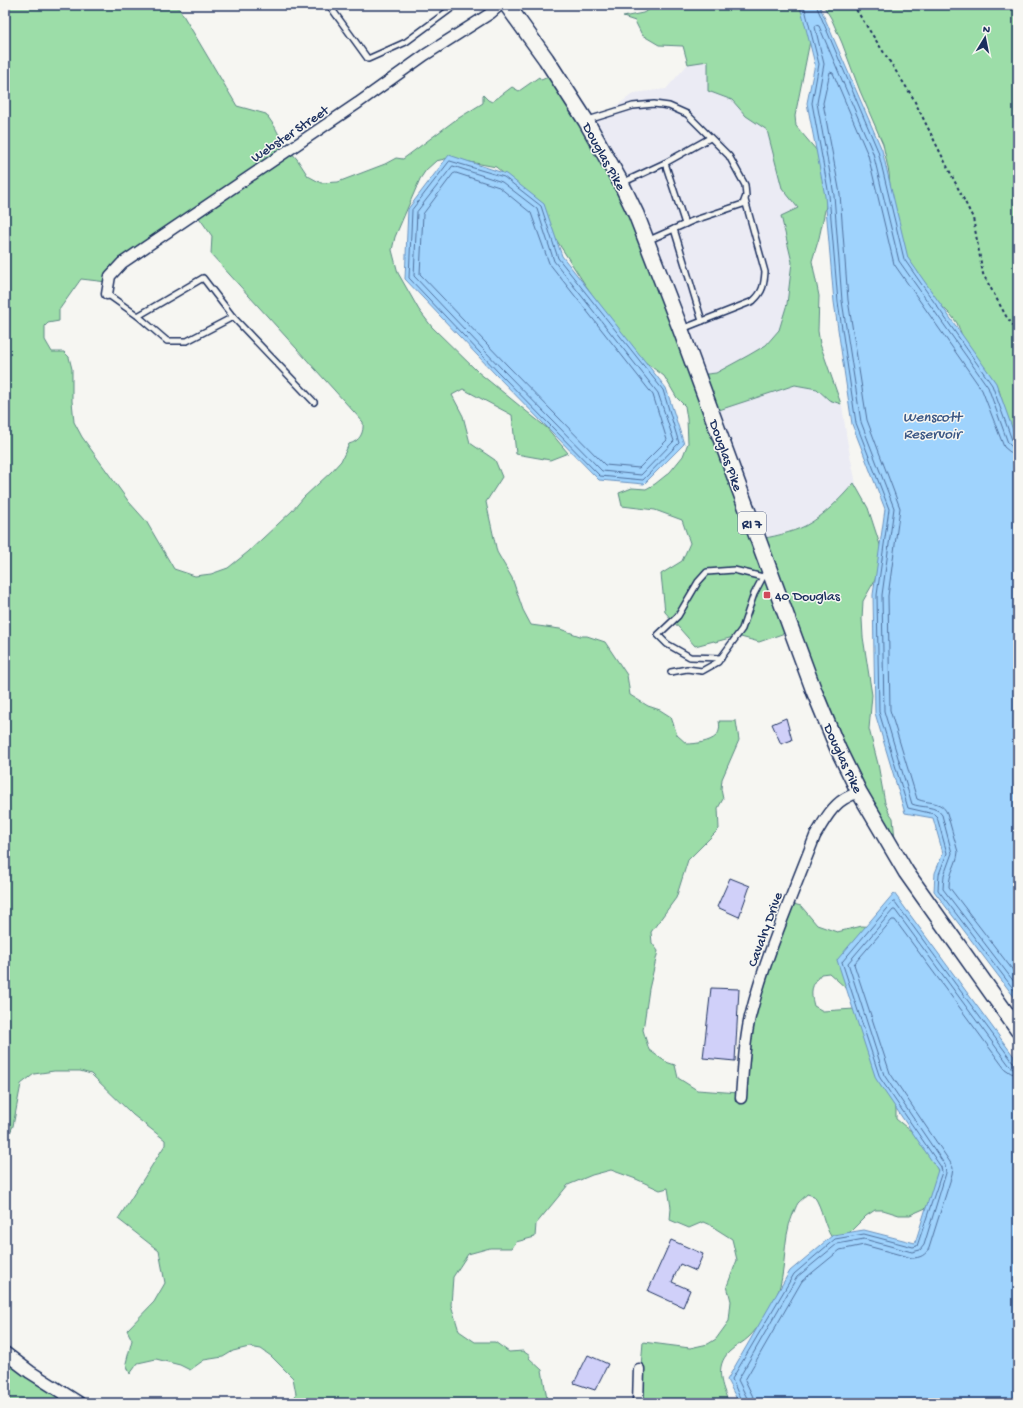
<svg xmlns="http://www.w3.org/2000/svg" width="1023" height="1408" viewBox="0 0 1023 1408" font-family="'Gochi Hand',sans-serif">
<style>
.built{fill:#ebebf4}
.green{fill:#9cdda8;stroke:#5c8683;fill-rule:evenodd}
.water{fill:#9fd3fd;stroke:#6a91bd}
.lines{fill:none;stroke-linecap:round;stroke-linejoin:round}
.shore{stroke:#50719e;stroke-width:1}
.building{fill:#d0d0f9;stroke:#1b2f5e}
.service-casing{stroke:#1b2f5e;stroke-width:8}
.minor-casing{stroke:#1b2f5e;stroke-width:13}
.tertiary-casing{stroke:#1b2f5e;stroke-width:15}
.primary-casing{stroke:#1b2f5e;stroke-width:18}
.path{stroke:#1b2f5e;stroke-width:2;stroke-dasharray:3 3;stroke-linecap:butt}
.service{stroke:#f6f6f2;stroke-width:5}
.minor{stroke:#f6f6f2;stroke-width:10}
.tertiary{stroke:#f6f6f2;stroke-width:12}
.primary{stroke:#f6f6f2;stroke-width:15}
.poi-dot{fill:#d1495b;stroke:#f6f6f2;stroke-width:1.5}
.labels{text-anchor:middle;stroke-width:3;stroke-linejoin:round;paint-order:stroke}
.shield{fill:#f6f6f2;stroke:#5d6b8a;stroke-width:1}
.shield-label{font-size:13px;font-weight:bold;fill:#1b2f5e}
.street-label{font-size:14px;fill:#1b2f5e;stroke:#f6f6f2}
.poi-label{font-size:14px;fill:#1b2f5e;stroke:#f6f6f2;text-anchor:start}
.water-label{font-size:15px;font-style:italic;fill:#3c5886;stroke:#f6f6f2}
</style>
<rect width="100%" height="100%" fill="#f6f6f2"/>
<filter id="ink" filterUnits="userSpaceOnUse"><feTurbulence type="fractalNoise" baseFrequency=".025" numOctaves="2"/><feDisplacementMap in="SourceGraphic" scale="8" xChannelSelector="R" yChannelSelector="G"/><feConvolveMatrix kernelMatrix="1 2 1 2 8 2 1 2 1" color-interpolation-filters="sRGB"/></filter>
<g filter="url(#ink)">
<g class="built">
<path d="M708 61V91L732 100 746 116 767 130 782 187 798 208 784 231 792 262 787 304 779 330 766 345 749 355 716 373 699 375 587 125 607 113 634 93 666 89 688 64Z"/>
<path d="M795 385 817 389 829 400 842 405 847 440 857 489 854 484 838 501 821 515 805 526 768 538 757 539 709 413Z"/>
</g>
<g class="green">
<path d="M5 5H177L237 106 266 114 275 127 283 143 297 159 308 176 321 183 338 182 385 164 396 158 403 159 454 121 483 103V95L488 100 492 102 512 87 519 91 539 77 541 80 553 75 633 212 699 375 716 373 749 355 766 345 779 330 787 304 792 262 781 216 798 208 782 188 767 130 746 116 732 100 708 91V61L688 64 683 46 659 45 642 35 635 21 623 17 643 13 658 5H798L809 27 810 41 795 116 796 126 817 151 827 190 826 206 819 238 812 261 819 296 818 331 820 344 841 404 829 400 817 389 795 385 710 413 757 539C770 538 793 532 805 526 824 516 840 499 854 483L868 508 880 545 881 557 875 580 863 601 862 619 863 637 872 695 869 729 878 764 885 803 889 812 893 818 897 861 785 633 759 642 737 636 715 642 714 641 695 646 665 612 661 574 682 561 690 543 682 520 655 510 622 506 619 493 632 488 646 489 655 484 670 472 683 456 688 443 687 419 685 406 677 398 664 376 634 354 584 283 541 216 504 174 496 167 449 158 436 161 426 170 420 179 395 237 392 250 398 273 419 310 432 327 478 372 547 428 568 453 550 460 516 454 512 415 463 389 452 395 463 416 470 443 495 460 502 477 486 502 497 552 512 578 523 610 531 625 560 629 580 636H587L605 642 627 675 630 695 648 706 660 710 671 717 677 735 687 744C695 744 710 742 716 736 720 732 720 726 719 721H736L739 740 722 779 721 789 723 799 718 808 719 829 688 860 676 898 651 932 652 943 658 951 649 989 643 1030 649 1050 666 1062 675 1065 678 1078 697 1090 739 1093 741 1042 786 902 801 906 817 925 837 932 862 926 875 927 847 989 829 973 821 974C811 986 810 991 814 1006L823 1011 870 1008 896 1103V1119L921 1139 936 1164 939 1176 928 1207 910 1215H899L883 1210H875L866 1216 848 1234 832 1238C823 1224 823 1209 814 1196L807 1194C805 1197 801 1200 798 1203 796 1206 795 1210 793 1214 781 1241 788 1273 775 1300 770 1312 758 1328 749 1337 743 1343 735 1346 729 1352 714 1367 722 1386 729 1403H638L643 1342 690 1348 708 1344 716 1339 729 1321 731 1301 727 1286 737 1260 732 1239 710 1225 703 1222 689 1228 670 1220 671 1208 668 1188 660 1190 636 1179 611 1170 592 1175 568 1185 536 1224 535 1237 516 1242 512 1248H490L468 1254 453 1277 451 1305 459 1331 475 1342H495L509 1352 523 1351 530 1356 529 1358 542 1370 547 1399 551 1403H292L296 1394 293 1378 271 1356 261 1349 249 1347 233 1351 223 1357 204 1360 190 1370 180 1365 156 1359 138 1363 130 1374 126 1363 132 1340 127 1330 154 1302 165 1283 159 1251 118 1219 165 1145V1140L133 1115 91 1074 80 1071H54L34 1074 21 1084 13 1126 5 1143ZM195 212 212 236 211 254 363 422C364 433 360 441 349 444L341 461 331 472 304 497 292 511 248 552 228 568 211 574 195 576 174 569 146 521 129 502 82 437 74 422 72 401V369L69 357 64 352H52L45 340V326L48 323 59 321V310L81 279 107 282 127 258Z"/>
<path d="M823 5H1018V440L1007 418 999 390 986 369 967 348 957 323 951 315 930 295 913 283 892 218 889 173 883 144 860 91 842 43 831 18Z"/>
<path d="M10 1365 18 1370 71 1403H5C6 1394 6 1373 10 1365Z"/>
</g>
<g class="water">
<path d="M800 5H819L882 150 908 258 996 383 1018 444V1002L934 891 935 873 943 853 933 818 905 813 875 713 873 595 885 509 852 424 834 302 825 196 807 103 815 64Z"/>
<path d="M449 155 506 174 544 204 562 256 666 388 684 444 644 484 599 480 496 375 405 279 408 209Z"/>
<path d="M894 893 1018 1062V1403H739L727 1380 790 1271 833 1235 864 1230 915 1243 938 1170 876 1079 837 960Z"/>
</g>
<g class="lines">
<g class="shore">
<path d="M804 5 819 64 812 103 829 195 838 302 856 423 889 509 877 595 879 712 908 808 934 814 937 817 947 853 939 874 938 890 1018 995"/>
<path d="M816 5 878 151 904 259 992 385 1012 440 1015 442 1018 443"/>
<path d="M450 161 504 177 541 206 558 258 663 390 679 443 643 480 600 476 499 373 409 278 412 210Z"/>
<path d="M453 166 502 182 537 209 554 261 658 393 674 441 641 475 602 471 502 369 414 276 417 212Z"/>
<path d="M456 173 499 187 531 213 549 263 653 395 667 440 639 468 605 465 507 365 420 274 423 214 453 174Z"/>
<path d="M1018 448 1012 447 1008 443 988 387 899 261 873 153 819 26 816 25 815 27 824 64 817 103 834 195 842 301 861 422 894 508 882 595 884 711 912 804C921 808 936 805 942 815L952 853 944 875 943 889 1018 987"/>
<path d="M1018 454 1010 452 1004 447 982 390 894 264 868 155 833 73 830 72 823 103 840 194 848 300 867 420 900 508 888 596 890 710 917 799C928 804 941 800 947 813L958 852C957 865 949 872 949 887L1018 977"/>
<path d="M742 1403 732 1379 794 1274 835 1239 864 1234 913 1247 917 1246 942 1172 941 1167 880 1078 842 962 893 902H895L1013 1062 1018 1063"/>
<path d="M747 1403V1398L738 1380 797 1277 837 1244 864 1239 912 1252 920 1250 924 1245 946 1173 945 1165 884 1075 848 963 893 910H895L1009 1065 1013 1068 1018 1069"/>
<path d="M754 1403 753 1397 745 1380 802 1281 840 1250 864 1245 912 1258C920 1258 926 1255 929 1248L952 1175 953 1168 950 1162 890 1073 854 964 892 920H895L1005 1069 1011 1073 1018 1075"/>
</g>
</g>
<g class="building">
<path d="M786 718 792 740 781 744 772 724Z"/>
<path d="M730 878 750 886 739 917 717 907Z"/>
<path d="M711 988 739 989 735 1061 703 1058Z"/>
<path d="M671 1240 703 1254 696 1271 680 1264 672 1282 690 1290 683 1307 648 1291Z"/>
<path d="M588 1355 608 1364 595 1390 574 1383Z"/>
</g>
<g class="lines">
<defs>
<g id="service">
<path d="M329 5 368 59 406 42 456 5"/>
<path d="M486 5 491 13"/>
<path d="M588 120 633 106 654 104 669 106 687 114 729 156 745 185 746 196 743 204 692 221 647 241"/>
<path d="M665 163 685 224"/>
<path d="M622 183 665 163 710 138"/>
<path d="M674 229 702 321"/>
<path d="M107 294 138 316 203 278 233 317 314 402"/>
<path d="M138 316 167 341H187L233 317"/>
<path d="M682 329 753 301C763 292 764 285 765 272L745 200"/>
<path d="M721 658 690 657 667 644 658 635 678 616 698 582 707 572 734 570 763 577"/>
<path d="M671 672 687 669 702 671 718 662 742 629 754 594 764 575"/>
</g>
<g id="minor">
<path d="M107 294 110 276 122 263 358 103 425 55 491 13 500 5"/>
<path d="M741 1098C743 1071 744 1043 750 1017 766 954 792 896 815 836 823 823 831 807 844 799 849 796 854 794 859 792"/>
<path d="M638 1403 639 1369"/>
</g>
<path id="tertiary" d="M5 1353 30 1372 79 1403"/>
<path id="primary" d="M507 5 546 59 586 121 621 183 636 214 679 325 814 691 838 749 859 792 906 872 1018 1030"/>
</defs>
<use href="#service" class="service-casing"/>
<use href="#minor" class="minor-casing"/>
<use href="#tertiary" class="tertiary-casing"/>
<use href="#primary" class="primary-casing"/>
<path class="path" d="M853 5 912 96 973 218 983 274 1006 316 1018 332"/>
<use href="#service" class="service"/>
<use href="#minor" class="minor"/>
<use href="#tertiary" class="tertiary"/>
<use href="#primary" class="primary"/>
</g>
</g>
<rect class="poi-dot" x="763" y="591" width="8" height="8" rx="2"/>
<g class="labels">
<rect class="shield" x="738" y="512" width="28" height="22" rx="3"/>
<g class="shield-label">
<text x="752" y="528">RI 7</text>
</g>
<g class="street-label">
<text transform="translate(289 133) rotate(-34)" y="5">Webster Street</text>
<text transform="translate(605 156) rotate(61)" y="5">Douglas Pike</text>
<text transform="translate(727 455) rotate(70)" y="5">Douglas Pike</text>
<text transform="translate(844 758) rotate(65)" y="5">Douglas Pike</text>
<text transform="translate(764 929) rotate(-70)" y="5">Cavalry Drive</text>
</g>
<g class="poi-label">
<text x="775" y="600">40 Douglas</text>
</g>
<g class="water-label">
<text x="932" y="421">Wenscott<tspan x="932" dy="17">Reservoir</tspan></text>
</g>
</g>
<rect width="1023" height="1408" fill="none" stroke="#f6f6f2" stroke-width="20"/>
<rect x="10" y="10" width="1003" height="1388" fill="none" stroke="#1b2f5e" stroke-width="1.5" filter="url(#ink)"/>
<g transform="translate(985 38) rotate(10)" stroke="#f6f6f2" stroke-width="3" paint-order="stroke">
<path d="M0-3L7 15L0 10L-7 15Z" fill="#1b2f5e"/>
<text y="-6" font-size="11" font-weight="bold" text-anchor="middle" fill="#1b2f5e">N</text>
</g>
</svg>
